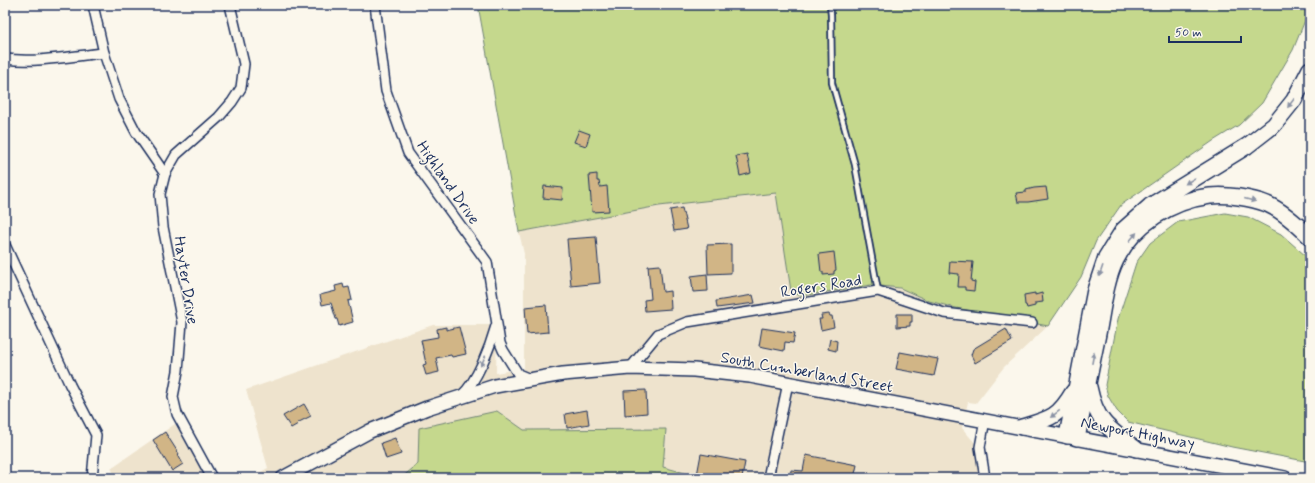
<svg xmlns="http://www.w3.org/2000/svg" width="1315" height="483" viewBox="0 0 1315 483" font-family="Mynerve,sans-serif">
<style>
.built{fill:#eee3cd}
.green{fill:#c5d88d;stroke:#708476}
.building{fill:#d1b586;stroke:#1b2f5e}
.lines{fill:none;stroke-linecap:round;stroke-linejoin:round}
.service-casing{stroke:#1b2f5e;stroke-width:8}
.minor-casing{stroke:#1b2f5e;stroke-width:12}
.secondary-casing{stroke:#1b2f5e;stroke-width:16}
.trunk-casing{stroke:#1b2f5e;stroke-width:18}
.service{stroke:#fbf7ec;stroke-width:4.5}
.minor{stroke:#fbf7ec;stroke-width:9}
.secondary{stroke:#fbf7ec;stroke-width:13}
.trunk{stroke:#fbf7ec;stroke-width:15}
.oneway{fill:#8b93a5}
.labels{text-anchor:middle;stroke-width:3;stroke-linejoin:round;paint-order:stroke}
.street-label{font-size:16px;fill:#1b2f5e;stroke:#fbf7ec}
</style>
<rect width="100%" height="100%" fill="#fbf7ec"/>
<filter id="ink" filterUnits="userSpaceOnUse"><feTurbulence type="fractalNoise" baseFrequency=".025" numOctaves="2"/><feDisplacementMap in="SourceGraphic" scale="8" xChannelSelector="R" yChannelSelector="G"/><feConvolveMatrix kernelMatrix="1 2 1 2 8 2 1 2 1" color-interpolation-filters="sRGB"/></filter>
<g filter="url(#ink)">
<g class="built">
<path d="M776 193 791 291 799 296 871 285 900 288 929 301 956 308 1048 326 1004 367 976 403 968 402 962 428 975 443 977 457 982 478H703L663 467 666 429 524 430 497 411 418 464 401 478H250L268 468 246 390 433 325H497L496 373 524 368V254L519 232 659 206Z"/>
<path d="M175 424 209 478H116L111 468Z"/>
</g>
<g class="green">
<path d="M478 5H1310V8L1293 50 1262 103 1239 125 1213 141 1121 205 1096 241 1081 277 1048 326 956 308 929 301 900 288 871 285 800 296 791 291 776 193 659 206 519 232Z"/>
<path d="M1225 213 1248 217 1281 234 1307 257 1310 261V462L1232 447 1128 422 1117 411 1108 396 1105 385 1118 319 1136 263 1150 243 1178 222Z"/>
<path d="M497 411 524 430 666 429 663 467 703 478H401L418 464 419 428Z"/>
</g>
<g class="building">
<path d="M579 130 590 134 586 146 574 142Z"/>
<path d="M747 154 751 173 740 176 736 156Z"/>
<path d="M597 174V181H599L600 187 607 186 609 211 592 212 589 175Z"/>
<path d="M544 186 563 188 562 200 543 198Z"/>
<path d="M1046 187 1048 199 1028 202H1018L1016 193 1026 192V190L1034 188Z"/>
<path d="M682 208 687 229 674 231 670 210Z"/>
<path d="M596 237 600 283 571 286 567 239Z"/>
<path d="M731 244V273L708 274 707 245Z"/>
<path d="M834 252 836 270 834 271V274L823 275V272H821L819 254Z"/>
<path d="M950 261 973 262 971 281 975 282 974 291 965 290V287H958L959 274 949 273Z"/>
<path d="M660 265 663 292 670 291 671 309 645 311 644 300 651 299 648 266Z"/>
<path d="M707 274 708 291 693 292 691 276Z"/>
<path d="M343 284 344 288 349 287 352 300 348 301 353 322 339 326 337 319H336L331 303 322 305 320 295 336 291 335 286Z"/>
<path d="M1035 293V295L1042 293 1043 302 1035 303V306L1027 308 1026 305H1025L1024 295Z"/>
<path d="M753 295 755 303 717 308 716 301Z"/>
<path d="M546 305 548 332 527 334 525 307Z"/>
<path d="M829 314 830 316H832L834 327 821 330 819 319H822L821 315Z"/>
<path d="M897 314H912V322H910V326L897 327Z"/>
<path d="M446 327V330L459 327 466 354 452 357 451 355 436 358 439 372 426 375 423 365 426 364 421 340 438 337 437 329Z"/>
<path d="M762 328 795 333 793 343 785 342 784 351 759 346Z"/>
<path d="M1006 329 1012 341 975 363 971 355 973 349Z"/>
<path d="M830 339 837 341 836 351 828 349Z"/>
<path d="M900 352 938 359 934 376 896 369Z"/>
<path d="M646 390 647 413 625 415 624 391Z"/>
<path d="M304 404 311 416 297 423 298 424 291 428 283 416Z"/>
<path d="M587 410 589 424 567 428 565 414Z"/>
<path d="M165 432 179 454 178 455 183 464 172 471 153 440Z"/>
<path d="M395 438 401 454 386 459 381 443Z"/>
<path d="M701 454 745 462 742 478H713L697 475Z"/>
<path d="M806 455 857 465 854 478H790L791 470 803 471Z"/>
</g>
<g class="lines">
<defs>
<path id="service" d="M830 5 831 15 832 83 855 165 878 291"/>
<g id="minor">
<path d="M93 5 104 53 119 99 136 132 165 174"/>
<path d="M375 5 386 91 408 153 487 262 500 343 503 350 518 374 530 379"/>
<path d="M5 59C37 63 72 56 104 53"/>
<path d="M5 245 70 385 96 435 92 478"/>
<path d="M630 368 658 334 687 322 878 291 944 313 1032 323"/>
<path d="M461 396C477 382 490 347 496 326"/>
<path d="M985 420 980 447 985 478"/>
<path d="M212 478 177 414 173 397 178 371 182 322 163 227 160 194 165 174 176 155 219 117 232 102 241 88 244 64 230 5"/>
<path d="M768 478 788 383"/>
</g>
<path id="secondary" d="M283 478 370 431 427 408 495 386 563 374 630 368 694 370 750 376 1285 478"/>
<g id="trunk">
<path d="M1089 387C1096 422 1109 429 1136 449"/>
<path d="M1022 427C1049 419 1058 418 1073 392"/>
<path d="M1067 436 1095 290 1106 257 1123 230 1150 206 1247 146 1274 125 1294 100 1310 69"/>
<path d="M1077 438C1084 405 1090 372 1097 339 1102 315 1105 282 1116 260 1134 224 1171 201 1210 196 1226 194 1252 198 1267 204 1283 211 1298 225 1310 237"/>
</g>
</defs>
<use href="#service" class="service-casing"/>
<use href="#minor" class="minor-casing"/>
<use href="#secondary" class="secondary-casing"/>
<use href="#trunk" class="trunk-casing"/>
<use href="#service" class="service"/>
<use href="#minor" class="minor"/>
<use href="#secondary" class="secondary"/>
<use href="#trunk" class="trunk"/>
</g>
<defs><path id="oneway-solid" d="M-6-.8H1V-3.2L6.5 0L1 3.2V.8H-6Z"/></defs>
<g class="oneway">
<use href="#oneway-solid" transform="translate(1291 103) rotate(127)"/>
<use href="#oneway-solid" transform="translate(1190 181) rotate(148)"/>
<use href="#oneway-solid" transform="translate(1250 200) rotate(15)"/>
<use href="#oneway-solid" transform="translate(1133 237) rotate(-49)"/>
<use href="#oneway-solid" transform="translate(1101 271) rotate(109)"/>
<use href="#oneway-solid" transform="translate(1093 358) rotate(-79)"/>
<use href="#oneway-solid" transform="translate(483 361) rotate(116)"/>
<use href="#oneway-solid" transform="translate(1055 414) rotate(143)"/>
</g>
</g>
<g class="labels">
<g class="street-label">
<text transform="translate(449 182) rotate(55)" y="6">Highland Drive</text>
<text transform="translate(187 280) rotate(81)" y="6">Hayter Drive</text>
<text transform="translate(821 285) rotate(-9)" y="6">Rogers Road</text>
<text transform="translate(807 371) rotate(10)" y="6">South Cumberland Street</text>
<text transform="translate(1138 432) rotate(11)" y="6">Newport Highway</text>
</g>
</g>
<rect width="1315" height="483" fill="none" stroke="#fbf7ec" stroke-width="20"/>
<rect x="10" y="10" width="1295" height="463" fill="none" stroke="#1b2f5e" stroke-width="1.5" filter="url(#ink)"/>
<path d="M1169 36v6h72v-6" fill="none" stroke="#1b2f5e" stroke-width="2"/>
<text x="1175" y="36" font-size="12" fill="#1b2f5e" stroke="#fbf7ec" stroke-width="3" paint-order="stroke">50 m</text>
</svg>
